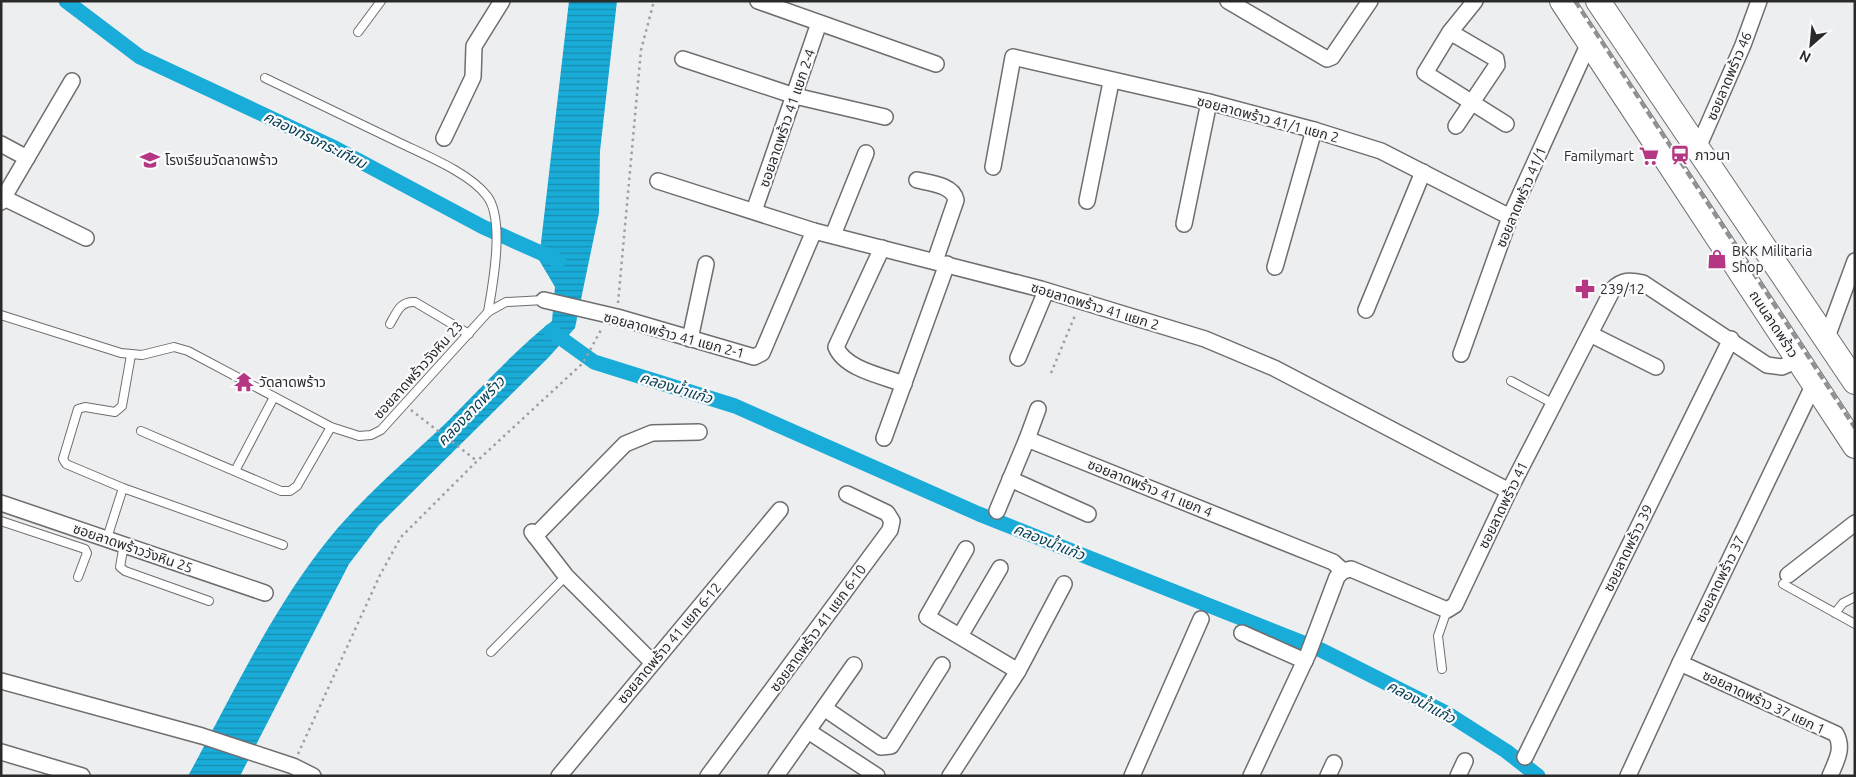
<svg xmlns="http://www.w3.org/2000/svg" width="1856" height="777" viewBox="0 0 1856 777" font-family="Ubuntu,'Noto Sans Thai',sans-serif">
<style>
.water{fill:url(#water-rules)}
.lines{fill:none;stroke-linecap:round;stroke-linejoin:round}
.canal{stroke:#1aacd9;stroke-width:15}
.lane-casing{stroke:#6e6e70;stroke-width:10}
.street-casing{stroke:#6e6e70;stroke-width:18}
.primary-casing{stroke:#6e6e70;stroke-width:26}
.path{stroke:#9f9fa0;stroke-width:2.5;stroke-dasharray:2.5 4;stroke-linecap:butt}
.lane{stroke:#fff;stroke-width:8}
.street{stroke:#fff;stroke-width:15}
.primary{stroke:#fff;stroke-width:24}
.rail{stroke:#909192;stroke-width:4;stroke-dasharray:8 4;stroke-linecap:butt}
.labels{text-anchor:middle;stroke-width:4.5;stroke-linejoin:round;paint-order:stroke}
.street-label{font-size:14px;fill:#2a2a2b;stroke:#fbfbfd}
.poi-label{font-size:14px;fill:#2a2a2b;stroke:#fbfbfd;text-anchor:start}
.water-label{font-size:15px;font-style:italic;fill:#084154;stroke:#fbfbfd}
</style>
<defs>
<pattern id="water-rules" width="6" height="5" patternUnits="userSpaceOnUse" patternTransform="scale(1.25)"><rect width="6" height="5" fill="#1aacd9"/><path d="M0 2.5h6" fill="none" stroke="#178cb0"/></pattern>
</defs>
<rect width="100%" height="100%" fill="#edeeef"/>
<path class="water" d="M569 1H617L600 151 599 213 575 328 548 358 379 525 349 564 240 776H188C230 700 267 619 320 550 356 502 405 462 448 421 482 387 514 351 552 321L555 287 539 260Z"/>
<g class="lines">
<g class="canal">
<path d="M66 1 140 57 335 148 483 227 559 261"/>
<path d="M551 331 594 362 735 406 979 514 1321 650 1448 714 1506 751 1538 776"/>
</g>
<defs>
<g id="lane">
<path d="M358 32 381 1"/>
<path d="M265 78C309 99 352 120 396 141 422 154 469 172 487 196 505 219 493 284 488 312"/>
<path d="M1 315 121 353 142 355 174 347 188 351 331 427 359 436 371 435 381 430 488 312 506 302 544 300"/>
<path d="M390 324C397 312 400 301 415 302L469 334"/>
<path d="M131 355 122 406 115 412 85 407 78 409 63 459 66 464 123 488 283 545"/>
<path d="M1511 381 1554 404"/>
<path d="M141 431 281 491H290L297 486 331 427"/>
<path d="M235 471 274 397"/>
<path d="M1 521 85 549 87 553 78 577"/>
<path d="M107 538 123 488"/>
<path d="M124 544 120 567 125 571 209 601"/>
<path d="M1783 584 1855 624"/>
<path d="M1835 613 1843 603 1855 597"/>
<path d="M491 652 566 576"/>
<path d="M1442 669 1438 636 1447 610"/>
</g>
<g id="street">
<path d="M758 1 936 64"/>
<path d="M1228 1 1327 59 1332 57 1370 1"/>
<path d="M1475 1 1450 32 1425 73 1506 124"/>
<path d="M1450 32 1496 59 1497 65 1456 126"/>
<path d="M683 59 795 96 885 117"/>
<path d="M444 138 473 77 474 46 502 1"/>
<path d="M1 144 27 158"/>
<path d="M1697 150 1743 45 1759 1"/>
<path d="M993 167 1013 57 1209 102 1314 130 1381 151 1510 217"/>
<path d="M917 180C930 183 953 185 956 200L935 261"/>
<path d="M658 181 814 231 1041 289 1205 339 1274 368 1509 491"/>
<path d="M4 198 86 238"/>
<path d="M1087 201 1111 82"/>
<path d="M1 202 72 81"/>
<path d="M754 211 819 23"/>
<path d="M1184 224 1209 102"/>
<path d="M833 235 866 153"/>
<path d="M882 248 836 347C845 369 882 376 904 384"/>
<path d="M1275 267 1314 130"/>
<path d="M544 300 617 317 754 357 762 353 814 231"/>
<path d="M1366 310 1423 172"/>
<path d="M1590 334 1656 367"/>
<path d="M690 339 706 264"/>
<path d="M1826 340 1855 261"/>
<path d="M1461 354 1510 217 1589 43"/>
<path d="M1018 358 1046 291"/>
<path d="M884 438 947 264"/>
<path d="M1027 439 1038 409"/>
<path d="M1010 479 1088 514"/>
<path d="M1 503 265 593"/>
<path d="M997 511 1027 439 1333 562 1343 571"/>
<path d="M532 532 566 576 652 662"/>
<path d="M535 536 625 444 652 433 699 432"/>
<path d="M966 549 927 617 1018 671"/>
<path d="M1788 575 1855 523"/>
<path d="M1242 633 1305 661"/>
<path d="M960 636 1000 568"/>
<path d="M1680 663 1836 734C1844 749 1836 761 1830 776"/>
<path d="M1 681 202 736 293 766 313 776"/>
<path d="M824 708 881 747 891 746 942 665"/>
<path d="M808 731 877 776"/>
<path d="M1 752 82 776"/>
<path d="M1525 757 1731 339"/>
<path d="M559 776 780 510"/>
<path d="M708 776 890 530 892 521 887 513 847 494"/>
<path d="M776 776 854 665"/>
<path d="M950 776 1018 671 1064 584"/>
<path d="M1132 776 1201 619"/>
<path d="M1251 776 1308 654 1337 577 1343 571 1351 569 1447 610 1455 605 1509 491 1613 289C1622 280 1630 280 1643 283L1767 365 1782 367 1798 360"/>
<path d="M1328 776 1334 763"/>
<path d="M1458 776 1465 761"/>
<path d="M1628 776 1680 663 1814 384"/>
</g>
<g id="primary">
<path d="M1562 1 1855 446"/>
<path d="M1598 1 1855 382"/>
</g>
</defs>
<use href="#lane" class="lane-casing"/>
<use href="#street" class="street-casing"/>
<use href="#primary" class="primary-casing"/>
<g class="path">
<path d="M618 303 641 50 654 1"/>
<path d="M1051 373 1076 313"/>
<path d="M411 410 477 461"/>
<path d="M298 754 380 575 401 537 477 461 583 363 602 328"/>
</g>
<use href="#lane" class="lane"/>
<use href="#street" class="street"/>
<use href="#primary" class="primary"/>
<path class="rail" d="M1575 1 1855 428"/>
</g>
<defs>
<symbol id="station-bare" viewBox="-9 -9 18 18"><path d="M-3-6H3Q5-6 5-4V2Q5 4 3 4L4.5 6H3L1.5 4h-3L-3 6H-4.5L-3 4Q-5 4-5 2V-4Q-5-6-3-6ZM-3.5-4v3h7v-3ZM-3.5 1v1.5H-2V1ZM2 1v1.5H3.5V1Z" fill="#b53682" stroke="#fbfbfd" stroke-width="2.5" paint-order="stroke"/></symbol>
<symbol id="supermarket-bare" viewBox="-9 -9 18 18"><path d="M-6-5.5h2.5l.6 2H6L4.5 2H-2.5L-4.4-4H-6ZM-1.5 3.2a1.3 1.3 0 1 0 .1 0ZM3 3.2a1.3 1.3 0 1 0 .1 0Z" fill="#b53682" stroke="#fbfbfd" stroke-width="2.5" paint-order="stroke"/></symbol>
<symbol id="school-bare" viewBox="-9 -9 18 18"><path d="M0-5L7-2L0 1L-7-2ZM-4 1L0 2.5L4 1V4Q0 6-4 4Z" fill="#b53682" stroke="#fbfbfd" stroke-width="2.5" paint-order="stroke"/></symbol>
<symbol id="shop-bare" viewBox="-9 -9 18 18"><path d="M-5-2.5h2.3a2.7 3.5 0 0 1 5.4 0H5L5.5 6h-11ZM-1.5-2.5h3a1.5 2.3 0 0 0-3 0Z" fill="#b53682" stroke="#fbfbfd" stroke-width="2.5" paint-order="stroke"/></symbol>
<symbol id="pharmacy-bare" viewBox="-9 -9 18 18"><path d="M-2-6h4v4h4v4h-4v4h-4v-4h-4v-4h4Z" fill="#b53682" stroke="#fbfbfd" stroke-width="2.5" paint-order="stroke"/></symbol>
<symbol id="temple-bare" viewBox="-9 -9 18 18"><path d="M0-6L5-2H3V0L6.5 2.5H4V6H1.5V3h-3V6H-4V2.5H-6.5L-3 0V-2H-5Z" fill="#b53682" stroke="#fbfbfd" stroke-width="2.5" paint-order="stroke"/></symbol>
</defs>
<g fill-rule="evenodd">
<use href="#station-bare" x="1666" y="141" width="28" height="28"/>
<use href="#supermarket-bare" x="1635" y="142" width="28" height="28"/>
<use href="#school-bare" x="136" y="146" width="28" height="28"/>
<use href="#shop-bare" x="1703" y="245" width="28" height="28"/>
<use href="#pharmacy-bare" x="1571" y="275" width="28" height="28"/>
<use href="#temple-bare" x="230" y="368" width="28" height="28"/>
</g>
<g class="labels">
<g class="street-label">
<text transform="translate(1729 76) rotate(-67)" y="5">ซอยลาดพร้าว 46</text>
<text transform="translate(787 118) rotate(-71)" y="5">ซอยลาดพร้าว 41 แยก 2-4</text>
<text transform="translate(1268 119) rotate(15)" y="5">ซอยลาดพร้าว 41/1 แยก 2</text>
<text transform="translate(1521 197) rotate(-67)" y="5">ซอยลาดพร้าว 41/1</text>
<text transform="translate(1095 306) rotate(17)" y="5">ซอยลาดพร้าว 41 แยก 2</text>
<text transform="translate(1774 324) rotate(57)" y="5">ถนนลาดพร้าว</text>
<text transform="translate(674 335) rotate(15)" y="5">ซอยลาดพร้าว 41 แยก 2-1</text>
<text transform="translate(418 370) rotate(-48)" y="5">ซอยลาดพร้าววังหิน 23</text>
<text transform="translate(1150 488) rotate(22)" y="5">ซอยลาดพร้าว 41 แยก 4</text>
<text transform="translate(1503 505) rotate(-64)" y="5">ซอยลาดพร้าว 41</text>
<text transform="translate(133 548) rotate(19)" y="5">ซอยลาดพร้าววังหิน 25</text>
<text transform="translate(1628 548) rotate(-64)" y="5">ซอยลาดพร้าว 39</text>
<text transform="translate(1720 579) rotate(-64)" y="5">ซอยลาดพร้าว 37</text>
<text transform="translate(818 628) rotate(-54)" y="5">ซอยลาดพร้าว 41 แยก 6-10</text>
<text transform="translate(669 643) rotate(-50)" y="5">ซอยลาดพร้าว 41 แยก 6-12</text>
<text transform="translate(1764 702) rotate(25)" y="5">ซอยลาดพร้าว 37 แยก 1</text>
</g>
<g class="poi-label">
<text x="1695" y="160">ภาวนา</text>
<text x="1634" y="161" text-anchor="end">Familymart</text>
<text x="165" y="165">โรงเรียนวัดลาดพร้าว</text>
<text x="1732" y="256">BKK Militaria<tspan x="1732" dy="16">Shop</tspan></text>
<text x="1600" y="294">239/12</text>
<text x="259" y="387">วัดลาดพร้าว</text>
</g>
<g class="water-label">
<text transform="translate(315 140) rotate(26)" y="5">คลองทรงกระเทียม</text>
<text transform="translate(676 388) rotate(17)" y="5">คลองน้ำแก้ว</text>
<text transform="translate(471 411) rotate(-46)" y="5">คลองลาดพร้าว</text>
<text transform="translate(1049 542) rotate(22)" y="5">คลองน้ำแก้ว</text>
<text transform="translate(1421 702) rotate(28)" y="5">คลองน้ำแก้ว</text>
</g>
</g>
<rect width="1856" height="777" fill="none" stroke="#2a2a2b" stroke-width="5"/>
<g transform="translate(1811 45) rotate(207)" stroke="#fbfbfd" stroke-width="4" paint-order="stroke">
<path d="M0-4L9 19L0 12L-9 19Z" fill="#2a2a2b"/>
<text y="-8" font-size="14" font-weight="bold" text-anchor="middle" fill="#2a2a2b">N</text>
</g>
</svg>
